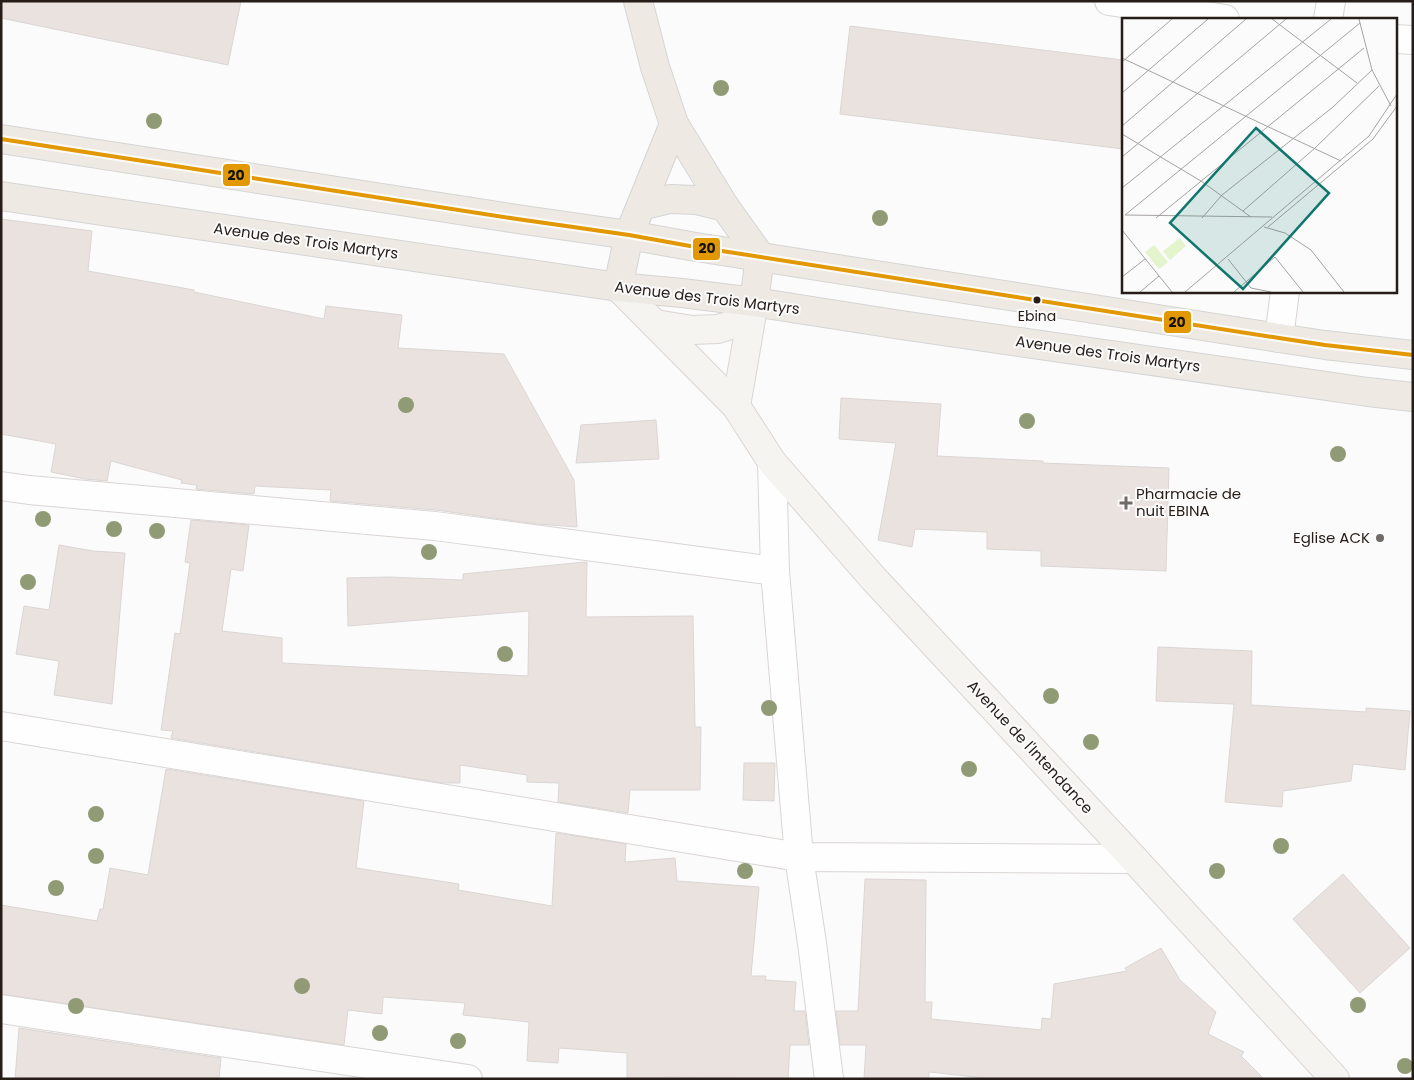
<svg xmlns="http://www.w3.org/2000/svg" width="1414" height="1080" viewBox="0 0 1414 1080" font-family="Poppins,sans-serif">
<style>
.building{fill:#eae2df;stroke:#dbd6d4}
.lines{fill:none;stroke-linecap:round;stroke-linejoin:round}
.street-casing{stroke:#dad5d3;stroke-width:30}
.secondary-casing{stroke:#dad5d3;stroke-width:30}
.primary-casing{stroke:#d6d5d4;stroke-width:30}
.street{stroke:#fefefe;stroke-width:28}
.secondary{stroke:#f6f4f1;stroke-width:28}
.primary{stroke:#eeeae3;stroke-width:28}
.bus-1-casing{stroke:#fbfbfb;stroke-width:8}
.bus-1{stroke:#e29802;stroke-width:4}
.tree{fill:#909b76}
.bus-dot{fill:#261d19;stroke:#fbfbfb;stroke-width:2}
.poi-dot{fill:#716b68;stroke:#fbfbfb;stroke-width:2}
.labels{text-anchor:middle;stroke-width:4;stroke-linejoin:round;paint-order:stroke}
.bus-label{font-size:14px;fill:#261d19;stroke:#fbfbfb}
.street-label{font-size:15px;fill:#261d19;stroke:#fbfbfb}
.poi-label{font-size:15px;fill:#261d19;stroke:#fbfbfb;text-anchor:start}
.inset-road{fill:none;stroke:#a6a2a1;stroke-width:1}
.view{fill:#0f766e;fill-opacity:0.15;stroke:#0f766e;stroke-width:2.5}
.inset-edge{fill:none;stroke:#261d19;stroke-width:2.5}
.line-badge{stroke:#fbfbfb;stroke-width:2}
.pale-badge-label{font-size:14px;text-anchor:middle;font-weight:bold;fill:#111}
</style>
<rect width="100%" height="100%" fill="#fbfbfb"/>
<g class="building">
<path d="M1 1H241L228 65 1 18Z"/>
<path d="M850 26 1123 60V149L840 114Z"/>
<path d="M1 219 92 231 88 271 194 290V292L324 319 326 306 402 315 398 348 504 354 574 480 577 527 537 524 436 510 330 501 331 490 255 486 254 494 196 489 197 485 181 483 182 480 111 461 107 481 85 479 51 472 56 444 1 434Z"/>
<path d="M841 398 941 404 937 456 1043 461V463L1169 468 1166 571 1041 566V551L987 549V532L915 529 912 547 878 540 896 443 839 439Z"/>
<path d="M656 420 659 459 576 463 581 425Z"/>
<path d="M191 520 249 525 243 571 231 569 222 631 282 638V663L528 676 529 611 348 626 347 578 388 577 463 580V574L585 562H587L586 617 693 616 695 727H701L700 790H630L628 813 558 802 559 783 527 782V775L460 765V783H442L171 738 173 731 161 730 175 633 180 634 190 563 185 562Z"/>
<path d="M59 545 93 551 125 553 112 704 54 695 59 661 16 654 24 606 49 610Z"/>
<path d="M1158 647 1252 651 1251 705 1366 712V708L1410 711 1405 770 1353 764 1351 781 1283 791 1282 807 1225 802 1234 704 1156 701Z"/>
<path d="M744 763H775L774 801 743 800Z"/>
<path d="M166 769 364 801 356 868 459 884 458 890 552 906 556 833 626 844 625 862 675 858 677 881 759 887 751 976H766L765 980 796 982 794 1011H805L809 1045H790L788 1079 664 1077V1079H627V1053L559 1048 558 1063 527 1061 529 1022 463 1015 465 1003 383 997 382 1014 348 1010 344 1045 1 994V905L97 921 100 909H103L110 868 148 875Z"/>
<path d="M1343 874 1410 948 1360 993 1293 919Z"/>
<path d="M865 879 926 880 925 1002H932L931 1019 1041 1030 1042 1018 1051 1019 1054 984 1127 971 1125 968 1161 948 1180 980 1216 1012 1208 1034 1244 1052 1241 1056 1264 1079H994L929 1072V1079H864L866 1045H840L836 1011H858Z"/>
<path d="M19 1028 221 1058 219 1079H15Z"/>
</g>
<g class="lines">
<defs>
<g id="street">
<path d="M1109 1 1225 19"/>
<path d="M1328 19 1331 1"/>
<path d="M1395 39 1413 40"/>
<path d="M1279 338 1285 291"/>
<path d="M772 462 775 571 799 857 812 943 829 1079"/>
<path d="M1 486 29 490 435 526 775 571"/>
<path d="M1 726 799 857 1134 859"/>
<path d="M1 1009 468 1079"/>
</g>
<g id="secondary">
<path d="M618 287 736 406 772 462 873 578 1134 859 1335 1079"/>
<path d="M655 324 692 330 718 329 750 319"/>
<path d="M736 406 754 302"/>
</g>
<g id="primary">
<path d="M638 1 655 67 674 124 725 207 760 256 754 302"/>
<path d="M1 139 517 219 629 235 690 246 1279 338 1325 345 1413 355"/>
<path d="M1 196 618 287 682 293 754 302 901 325 1368 392 1413 397"/>
<path d="M641 206 670 199 696 200 725 207"/>
<path d="M618 287 629 235 674 124"/>
</g>
</defs>
<use href="#street" class="street-casing"/>
<use href="#secondary" class="secondary-casing"/>
<use href="#primary" class="primary-casing"/>
<use href="#street" class="street"/>
<use href="#secondary" class="secondary"/>
<use href="#primary" class="primary"/>
<defs>
<path id="bus-1" d="M1 139 517 219 629 235 690 246 1279 338 1325 345 1413 355"/>
</defs>
<use href="#bus-1" class="bus-1-casing"/>
<use href="#bus-1" class="bus-1"/>
</g>
<g class="tree">
<circle cx="721" cy="88" r="8"/>
<circle cx="154" cy="121" r="8"/>
<circle cx="880" cy="218" r="8"/>
<circle cx="406" cy="405" r="8"/>
<circle cx="1027" cy="421" r="8"/>
<circle cx="1338" cy="454" r="8"/>
<circle cx="43" cy="519" r="8"/>
<circle cx="114" cy="529" r="8"/>
<circle cx="157" cy="531" r="8"/>
<circle cx="429" cy="552" r="8"/>
<circle cx="28" cy="582" r="8"/>
<circle cx="505" cy="654" r="8"/>
<circle cx="1051" cy="696" r="8"/>
<circle cx="769" cy="708" r="8"/>
<circle cx="1091" cy="742" r="8"/>
<circle cx="969" cy="769" r="8"/>
<circle cx="96" cy="814" r="8"/>
<circle cx="1281" cy="846" r="8"/>
<circle cx="96" cy="856" r="8"/>
<circle cx="745" cy="871" r="8"/>
<circle cx="1217" cy="871" r="8"/>
<circle cx="56" cy="888" r="8"/>
<circle cx="302" cy="986" r="8"/>
<circle cx="1358" cy="1005" r="8"/>
<circle cx="76" cy="1006" r="8"/>
<circle cx="380" cy="1033" r="8"/>
<circle cx="458" cy="1041" r="8"/>
<circle cx="1405" cy="1066" r="8"/>
</g>
<circle class="bus-dot" cx="1037" cy="300" r="4.5"/>
<g class="poi-dot">
<path d="M1123.5 495.5h5v5h5v5h-5v5h-5v-5h-5v-5h5z"/>
<circle cx="1380" cy="538" r="5"/>
</g>
<g class="labels">
<g class="bus-label">
<text x="1037" y="321">Ebina</text>
</g>
<g class="street-label">
<text transform="translate(306 241) rotate(8)" y="5">Avenue des Trois Martyrs</text>
<text transform="translate(707 298) rotate(7)" y="5">Avenue des Trois Martyrs</text>
<text transform="translate(1108 354) rotate(8)" y="5">Avenue des Trois Martyrs</text>
<text transform="translate(1030 747) rotate(47)" y="5">Avenue de l'Intendance</text>
</g>
<g class="poi-label">
<text x="1136" y="499">Pharmacie de<tspan x="1136" dy="17">nuit EBINA</tspan></text>
<text x="1370" y="543" text-anchor="end">Eglise ACK</text>
</g>
</g>
<g transform="translate(1122 18)">
<rect width="275" height="275" fill="#fbfbfb"/>
<path d="M58 220 64 228 48 242 41 233ZM32 227 46 244 37 251 23 234Z" fill="#e4f4cc"/>
<path class="inset-road" d="M150 1 235 65M237 1 250 52 269 88M0 40 219 143M0 44 50 1M0 75 86 1M0 108 124 1M0 116 79 163 129 199M0 139 164 1M0 170 209 1M121 193 193 130 257 68M3 197 238 5M3 197 150 199M34 200 242 30M80 200 100 177 211 89 250 52M142 209 163 215 189 232 222 274M146 209 251 121 275 88M0 212 50 274M106 241 129 270 149 274M0 259 23 241M18 274 37 258M63 274 247 118 275 76M112 274 153 239 181 274"/>
<path class="view" d="M134 110 207 175 121 271 48 205Z"/>
<rect width="275" height="275" class="inset-edge"/>
</g>
<g class="line-badge">
<rect x="222" y="163" width="29" height="24" rx="5" fill="#e29802"/>
<rect x="692" y="237" width="29" height="24" rx="5" fill="#e29802"/>
<rect x="1163" y="310" width="29" height="24" rx="5" fill="#e29802"/>
</g>
<g class="pale-badge-label">
<text x="236" y="180">20</text>
<text x="707" y="253">20</text>
<text x="1177" y="327">20</text>
</g>
<rect width="1414" height="1080" fill="none" stroke="#261d19" stroke-width="5"/>
</svg>
